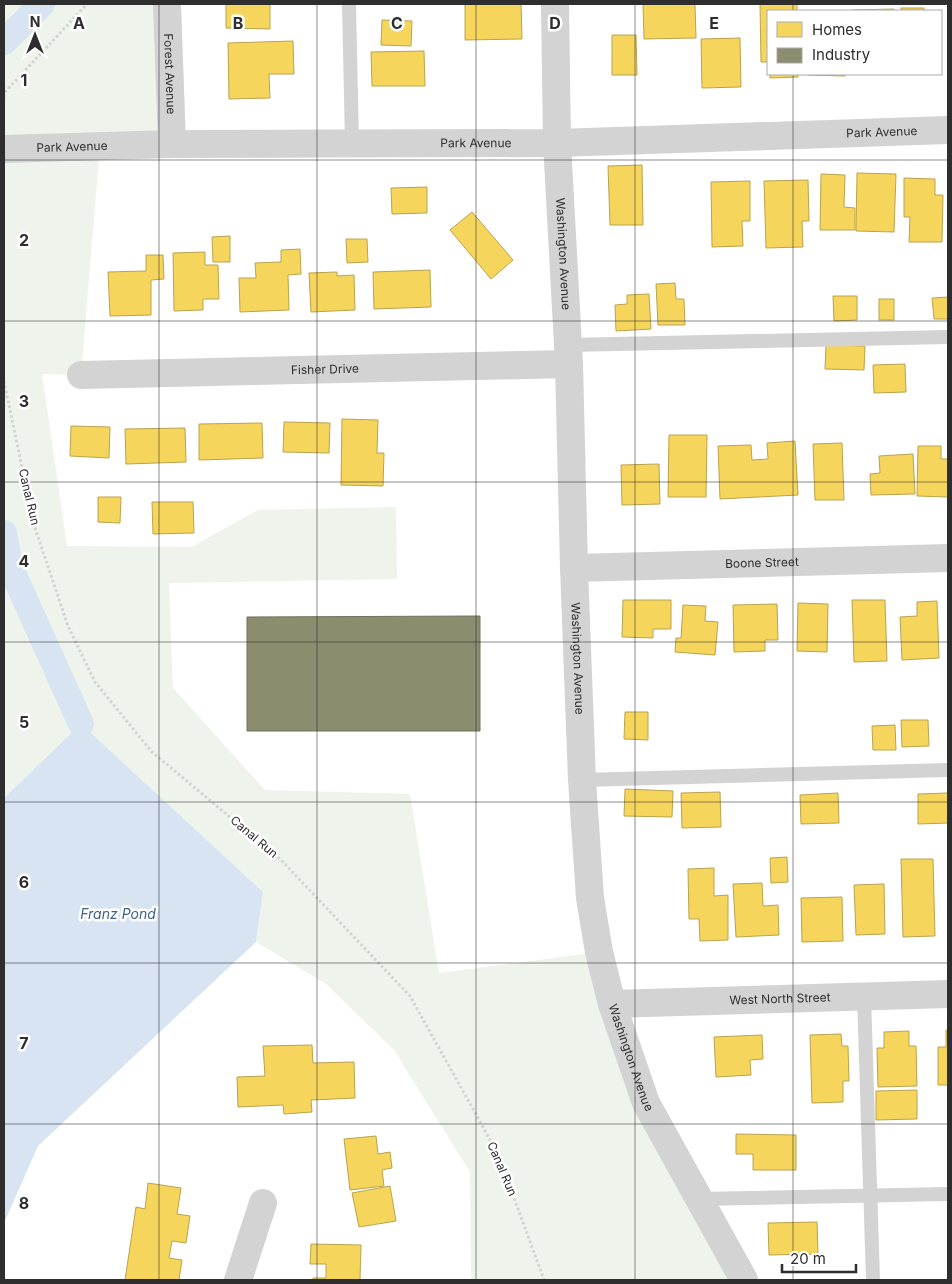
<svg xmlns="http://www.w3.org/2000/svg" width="952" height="1284" viewBox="0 0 952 1284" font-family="Inter,sans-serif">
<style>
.green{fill:#eef4eb}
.water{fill:#d8e4f1}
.homes{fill:#f6d55c;stroke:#baa34e}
.industry{fill:#8c8c6e;stroke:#70705b}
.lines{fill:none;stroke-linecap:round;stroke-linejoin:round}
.canal{stroke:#d8e4f1;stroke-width:26}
.path{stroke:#d3d3d3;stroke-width:3;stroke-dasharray:2.5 2.5;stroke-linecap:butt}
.service{stroke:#d3d3d3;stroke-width:14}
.minor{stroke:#d3d3d3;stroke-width:28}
.tertiary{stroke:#d3d3d3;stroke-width:28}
.grid{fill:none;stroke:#2e2e2e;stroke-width:1;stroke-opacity:0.55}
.labels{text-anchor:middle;stroke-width:5;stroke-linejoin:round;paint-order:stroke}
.street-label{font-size:12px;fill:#2e2e2e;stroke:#fff}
.water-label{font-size:14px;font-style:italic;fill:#3d638f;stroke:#fff}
.grid-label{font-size:16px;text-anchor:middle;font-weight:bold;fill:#2e2e2e;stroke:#fff;stroke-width:5;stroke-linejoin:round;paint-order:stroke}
</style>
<rect width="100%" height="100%" fill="#fff"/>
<path class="green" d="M4 4H167L172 144 100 147 81 375 42 374 67 546 191 547 258 510 396 507 397 579 169 583 173 688 265 790 410 794 439 973 599 952 612 1004 744 1280H471L470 1172 394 1050 326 984 256 942 263 892 81 725 4 798Z"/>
<path class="water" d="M81 724 263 892 256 942 38 1146 4 1223V798Z"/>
<g class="homes">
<path d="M226 4H270V29L226 28Z"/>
<path d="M465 4H521L522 39 465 40Z"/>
<path d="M643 4H695L696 38 644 39Z"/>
<path d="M760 4H797V11H768V62H761Z"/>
<rect x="901" y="8" width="23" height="3"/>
<path d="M894 9V11H852V10Z"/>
<path d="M382 20 412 21 411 46 381 45Z"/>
<path d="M612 35H636L637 75H612Z"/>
<path d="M740 38 741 87 702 88 701 39Z"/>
<path d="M293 41 294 74H269L270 98 229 99 228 43Z"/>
<path d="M424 51 425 86H372L371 52Z"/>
<path d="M770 74H798V77L770 78Z"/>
<path d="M807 74H845V76L807 75Z"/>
<path d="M642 165 643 225H610L608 166Z"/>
<path d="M857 173 896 174 894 232 856 231Z"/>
<path d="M821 174 845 175 844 207 855 208V230H820Z"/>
<path d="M904 178 935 179V195H943L942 242H909L910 217H904Z"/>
<path d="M808 180 809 221H802L803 247 766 248 764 181Z"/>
<path d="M750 181V221H742L743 246 712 247 711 182Z"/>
<path d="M427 187V213L392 214 391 188Z"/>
<path d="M472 212 513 260 491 279 450 230Z"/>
<path d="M230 236V262H213L212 237Z"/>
<path d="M346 239H367L368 262 347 263Z"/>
<path d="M300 249 301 274 288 275 289 310 240 312 239 278H256L255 263 281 262V250Z"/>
<path d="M205 252V265H218L219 299H203V310L174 311 173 253Z"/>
<path d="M146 255H163L164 279 151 280V315L110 316 108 272 146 271Z"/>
<path d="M430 270 431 307 374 309 373 272Z"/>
<path d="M337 272V276L354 275 355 310 311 312 309 273Z"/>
<path d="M675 283 676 299H684L685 325H658L656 284Z"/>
<path d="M649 294 651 329 616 331 615 305 627 304V295Z"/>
<path d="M833 296H857V320L834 321Z"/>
<path d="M948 297V319H934L932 298Z"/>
<rect x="879" y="299" width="15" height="21"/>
<path d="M826 345 865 346 864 370 825 369Z"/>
<path d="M905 364 906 392 874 393 873 365Z"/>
<path d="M342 419 378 420 377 453H384L383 486 341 485Z"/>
<path d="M284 422 330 423 329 453 283 452Z"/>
<path d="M262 423 263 458 199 460V424Z"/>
<path d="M71 426 110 427 109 458 70 456Z"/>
<path d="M185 428 186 462 126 464 125 429Z"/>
<path d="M669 435H707L706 497H668Z"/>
<path d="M795 441 798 495 720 499 718 446 751 445 752 460 768 459 767 443Z"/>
<path d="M842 443 844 500H815L813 444Z"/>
<path d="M918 446H941V459H948V497L917 496Z"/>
<path d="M913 454 915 494 871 495 870 474 880 473 879 456Z"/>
<path d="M659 464 660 504 622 505 621 465Z"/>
<path d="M98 497H121L120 523 98 522Z"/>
<path d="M152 502H193L194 533 153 534Z"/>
<path d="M623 600H671V629H653V638L622 637Z"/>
<path d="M852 600H885L887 661 854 662Z"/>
<path d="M937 601 939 658 902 660 900 617 917 616V602Z"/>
<path d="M798 603 828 604 827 652 797 651Z"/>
<path d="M777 604 778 640H765V651L734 652 733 605Z"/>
<path d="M683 605 706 606 705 621 718 622 715 655 675 652 676 638H681Z"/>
<path d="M625 712H648V740L624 739Z"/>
<path d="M901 720H928L929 746 902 747Z"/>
<path d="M895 725 896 750H873L872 726Z"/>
<path d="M625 789 673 791 672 817 624 816Z"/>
<path d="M720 792 721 827 682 828 681 793Z"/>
<path d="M838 793 839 823 801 824 800 795Z"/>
<path d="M948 793V823L918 824V794Z"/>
<path d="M787 857 788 882 771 883 770 858Z"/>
<path d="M901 859H933L935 936 903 937Z"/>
<path d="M714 868V896L728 895V940L700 941 699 919H689L688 869Z"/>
<path d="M762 883 763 906 778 905 779 935 736 937 733 884Z"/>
<path d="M884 884 885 934 856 935 854 885Z"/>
<path d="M842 897 843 941 802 942 801 898Z"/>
<path d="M946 1030H948V1085H938V1047H946Z"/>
<path d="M909 1031V1046H916L917 1086 878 1087 877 1048H884V1032Z"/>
<path d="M841 1034 842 1046H848L849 1081H843V1102L812 1103 810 1035Z"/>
<path d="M762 1035 763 1059 750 1060 751 1075 716 1077 714 1037Z"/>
<path d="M312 1045 313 1063 354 1062 355 1098 311 1100 312 1112 284 1114 283 1105 238 1107 237 1077 265 1076 263 1046Z"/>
<path d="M917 1090V1119L876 1120V1091Z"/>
<path d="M736 1134 796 1135V1170H753V1154H736Z"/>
<path d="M376 1136 378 1154 390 1152 392 1168 382 1170 384 1186 350 1190 344 1139Z"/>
<path d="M148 1183 181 1188 177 1214 190 1216 186 1243 172 1241 169 1258 182 1260 179 1280H125L136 1207 145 1209Z"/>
<path d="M390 1186 396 1221 359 1227 352 1193Z"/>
<path d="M817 1222 818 1254 769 1255 768 1223Z"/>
<path d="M311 1244 361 1245 360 1280H313V1278H326V1264H310Z"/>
</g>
<path class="industry" d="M480 616V731H247V617Z"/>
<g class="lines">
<g class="canal">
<path d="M4 42 42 4"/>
<path d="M4 533 10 566 81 724"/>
</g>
<g class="path">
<path d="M4 97 5 92 87 4"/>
<path d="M4 381 34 525 68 626 95 682 152 752 280 859 410 996 498 1154 544 1280"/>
</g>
<g class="service">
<path d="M349 4 352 144"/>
<path d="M568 345 948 337"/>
<path d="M582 780 948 770"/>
<path d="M864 996 873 1280"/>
<path d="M698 1199 948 1194"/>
</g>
<g class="minor">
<path id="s1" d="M555 4 557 143 569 364 574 568 582 780 590 898 599 952 612 1004 646 1103 744 1280"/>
<path id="s2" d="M81 375 569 364"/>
<path id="s3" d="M574 568 948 558"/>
<path id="s4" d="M612 1004 948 994"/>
<path d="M238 1280 263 1203"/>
</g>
<g class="tertiary">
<path id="s5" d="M167 4 172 144"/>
<path id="s6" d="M4 149 172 144 557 143 948 130"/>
</g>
</g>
<path class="grid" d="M159 4V1280M317 4V1280M476 4V1280M635 4V1280M793 4V11M793 74V1280M4 160H948M4 321H948M4 482H948M4 642H948M4 802H948M4 963H948M4 1124H948"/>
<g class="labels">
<g class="street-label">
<text dy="4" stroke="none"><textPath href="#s5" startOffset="70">Forest Avenue</textPath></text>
<text dy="4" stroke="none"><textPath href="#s6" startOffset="878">Park Avenue</textPath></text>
<text dy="4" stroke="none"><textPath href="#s6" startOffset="472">Park Avenue</textPath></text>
<text dy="4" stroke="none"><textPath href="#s6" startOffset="68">Park Avenue</textPath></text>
<text dy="4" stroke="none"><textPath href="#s1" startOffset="250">Washington Avenue</textPath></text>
<text dy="4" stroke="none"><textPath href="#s2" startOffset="244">Fisher Drive</textPath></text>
<text transform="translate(29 497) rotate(77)" y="4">Canal Run</text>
<text dy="4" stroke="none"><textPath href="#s3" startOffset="188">Boone Street</textPath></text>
<text dy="4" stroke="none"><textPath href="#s1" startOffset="655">Washington Avenue</textPath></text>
<text transform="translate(254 837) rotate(40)" y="4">Canal Run</text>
<text dy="4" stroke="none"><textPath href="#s4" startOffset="168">West North Street</textPath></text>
<text dy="4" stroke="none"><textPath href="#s1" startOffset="1060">Washington Avenue</textPath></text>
<text transform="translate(502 1169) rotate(67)" y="4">Canal Run</text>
</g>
<g class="water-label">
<text x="118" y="919">Franz Pond</text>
</g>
</g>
<g class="grid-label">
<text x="79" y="29">A</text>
<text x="238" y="29">B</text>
<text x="397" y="29">C</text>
<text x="555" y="29">D</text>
<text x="714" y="29">E</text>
<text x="24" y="86">1</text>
<text x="24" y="246">2</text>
<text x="24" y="407">3</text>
<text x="24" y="567">4</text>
<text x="24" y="728">5</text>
<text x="24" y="888">6</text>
<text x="24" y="1049">7</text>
<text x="24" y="1209">8</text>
</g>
<rect width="952" height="1284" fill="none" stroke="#2e2e2e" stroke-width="10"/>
<rect x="767" y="10" width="175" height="65" fill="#ffffff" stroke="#ababab"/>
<rect x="777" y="22" width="25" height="15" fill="#f6d55c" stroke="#ababab"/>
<text x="812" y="35" font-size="15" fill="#2e2e2e">Homes</text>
<rect x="777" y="48" width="25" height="15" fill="#8c8c6e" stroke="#ababab"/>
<text x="812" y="60" font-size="15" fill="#2e2e2e">Industry</text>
<g transform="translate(35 35)" stroke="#ffffff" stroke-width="4" paint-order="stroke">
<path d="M0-4L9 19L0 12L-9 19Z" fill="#2e2e2e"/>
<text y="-8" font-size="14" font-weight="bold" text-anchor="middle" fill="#2e2e2e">N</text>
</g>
<path d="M782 1264v8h74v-8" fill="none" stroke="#2e2e2e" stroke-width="2.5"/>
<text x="790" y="1264" font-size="15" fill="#2e2e2e" stroke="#ffffff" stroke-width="4" paint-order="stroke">20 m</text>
</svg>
